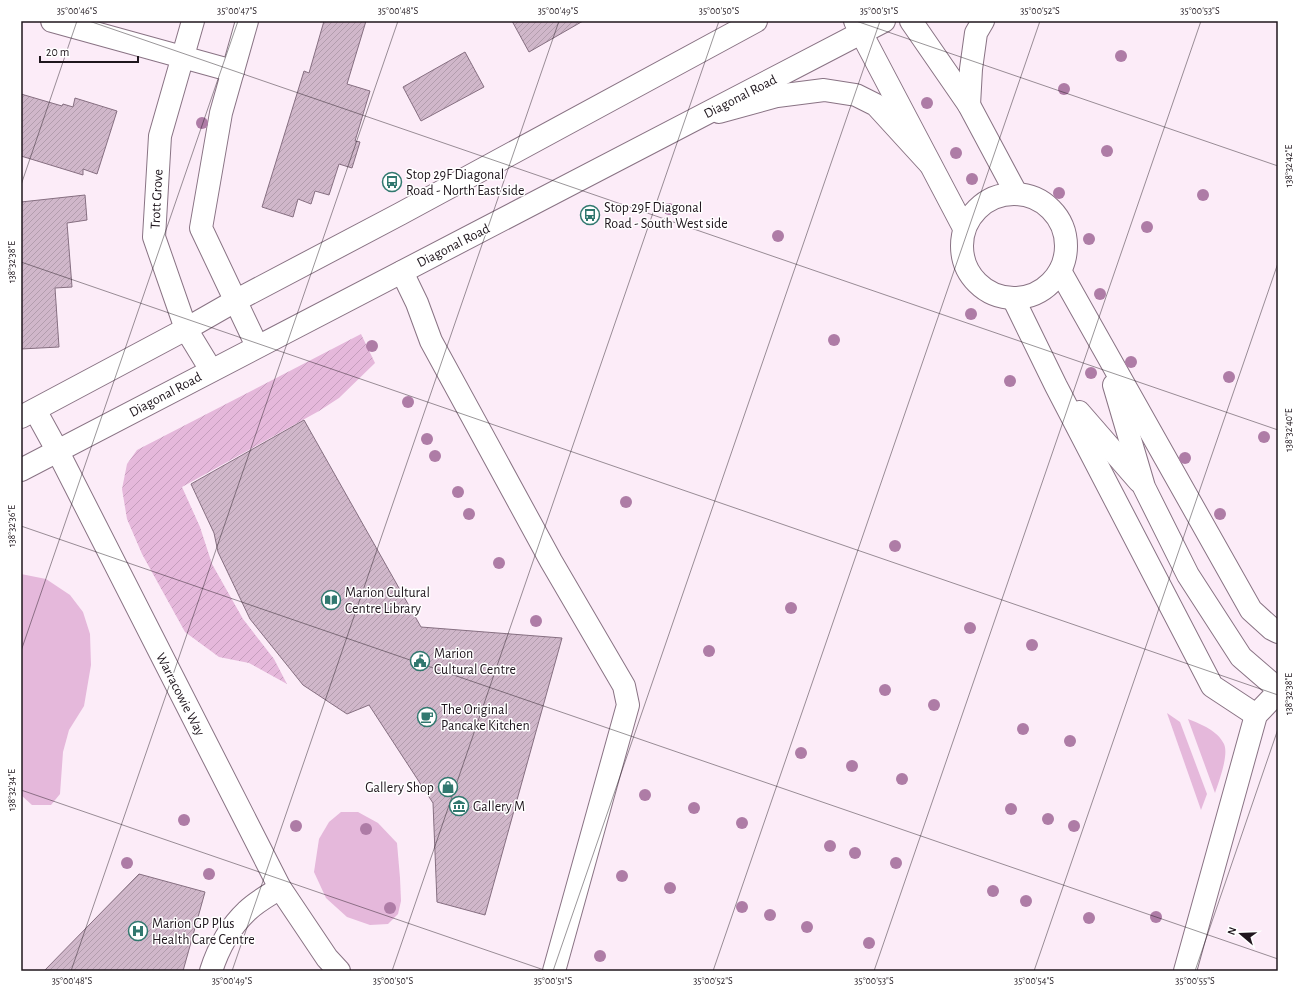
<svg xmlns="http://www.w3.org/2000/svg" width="1299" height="992" viewBox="0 0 1299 992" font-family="'Alegreya Sans',sans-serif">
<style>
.grass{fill:#e5b8db}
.garden{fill:url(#garden-furrows)}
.building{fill:url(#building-hatch);stroke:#866f81}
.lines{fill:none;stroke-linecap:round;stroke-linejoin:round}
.minor-casing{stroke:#897384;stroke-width:24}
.major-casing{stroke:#897384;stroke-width:24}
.minor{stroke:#fff;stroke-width:22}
.major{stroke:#fff;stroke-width:22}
.tree{fill:#ae7ca6}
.ticks{fill:none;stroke:#1f161d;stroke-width:1;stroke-opacity:0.45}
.labels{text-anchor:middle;stroke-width:3;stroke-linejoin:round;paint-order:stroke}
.street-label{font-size:14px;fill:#1f161d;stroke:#fff}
.poi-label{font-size:14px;fill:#1f161d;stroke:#fff;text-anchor:start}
.neatline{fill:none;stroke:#1f161d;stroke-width:1.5}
.ticks-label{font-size:10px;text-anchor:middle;fill:#1f161d}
</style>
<defs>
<pattern id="garden-furrows" width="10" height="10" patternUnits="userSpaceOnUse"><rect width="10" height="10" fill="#e5b8db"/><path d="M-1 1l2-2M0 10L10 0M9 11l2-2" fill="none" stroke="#c49dbc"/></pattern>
<pattern id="building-hatch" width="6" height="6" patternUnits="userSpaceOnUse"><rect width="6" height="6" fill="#d0b7ca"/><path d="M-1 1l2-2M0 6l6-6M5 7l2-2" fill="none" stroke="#b29dad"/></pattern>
</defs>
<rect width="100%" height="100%" fill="#fcecf8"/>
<g class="grass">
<path d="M21 574 46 579 70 595 83 612 90 634 91 665 84 706 69 730 63 752 60 794 51 805H32L21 795Z"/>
<path d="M1167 713 1180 722 1207 794 1201 810Z"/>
<path d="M1188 719C1201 724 1218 731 1224 744 1229 755 1219 781 1215 793Z"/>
<path d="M341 812H358L378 823 397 843 400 878 401 901 398 914 388 924 370 925 347 917 326 898 314 872 319 839 329 822Z"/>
</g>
<path class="garden" d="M361 334 375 363 339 398 319 411 182 487 200 527 212 564 243 619 274 659 287 684 249 663 219 657 185 632 142 554 127 519 122 489 127 464 137 450Z"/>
<g class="building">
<path d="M324 21H366L347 84 370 91 355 141 360 142 352 168 339 164 329 195 315 191 311 204 298 199 293 217 262 207 304 71 309 73Z"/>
<path d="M512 21H583L529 52Z"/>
<path d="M465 52 484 87 421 121 403 87Z"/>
<path d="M21 94 62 106 63 104 73 107 75 98 117 111 97 174 83 169V175L21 156Z"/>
<path d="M85 195 87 220 67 223 72 287 55 288 59 347 21 349V202Z"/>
<path d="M304 420 421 627 562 638 485 915 437 902 433 803 369 705 347 714 303 685 250 619 218 552 214 533 191 484Z"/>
<path d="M139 874 205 892 183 971H44Z"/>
</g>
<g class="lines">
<defs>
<g id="minor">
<path d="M52 21 233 71"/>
<path d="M193 21 160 136 154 237 186 329 211 370"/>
<path d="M247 21 221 113 201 228 257 346"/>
<path d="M855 21 964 228"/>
<path d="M911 21 969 105 1016 193"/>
<path d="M969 105 971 69 976 33 983 21"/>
<path d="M719 112 777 96 824 90 856 95 876 105 929 163"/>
<circle cx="1014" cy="246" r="52"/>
<path d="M1060 271 1251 610 1272 629 1278 632"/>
<path d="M402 272 417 303 431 341 551 561 624 686 628 705 554 971"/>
<path d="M1013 298 1056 386 1212 686 1256 715"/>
<path d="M1114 385 1144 487 1188 575 1241 657 1278 689"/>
<path d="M35 410 57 450 280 888 327 958 339 971"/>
<path d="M1079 412 1139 481"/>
<path d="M211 971C218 949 230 927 247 911 256 902 269 895 280 888"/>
<path d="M1185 971 1256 715 1278 692"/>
</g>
<g id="major">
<path d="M21 417 186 329 235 301 400 214 756 21"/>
<path d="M21 470 884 21"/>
</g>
</defs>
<use href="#minor" class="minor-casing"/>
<use href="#major" class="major-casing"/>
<use href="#minor" class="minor"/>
<use href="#major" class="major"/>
</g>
<g class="tree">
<circle cx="1121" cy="56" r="6"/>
<circle cx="1064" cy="89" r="6"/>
<circle cx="927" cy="103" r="6"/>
<circle cx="202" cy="123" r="6"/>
<circle cx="1107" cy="151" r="6"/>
<circle cx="956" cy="153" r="6"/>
<circle cx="972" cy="179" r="6"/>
<circle cx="1059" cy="193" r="6"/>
<circle cx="1203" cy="195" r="6"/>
<circle cx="669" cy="209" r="6"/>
<circle cx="1147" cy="227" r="6"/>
<circle cx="778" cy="236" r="6"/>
<circle cx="1089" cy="239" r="6"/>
<circle cx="1100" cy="294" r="6"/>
<circle cx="971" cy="314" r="6"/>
<circle cx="834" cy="340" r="6"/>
<circle cx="372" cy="346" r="6"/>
<circle cx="1131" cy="362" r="6"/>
<circle cx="1091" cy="373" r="6"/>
<circle cx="1229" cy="377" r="6"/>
<circle cx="1010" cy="381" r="6"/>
<circle cx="408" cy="402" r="6"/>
<circle cx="1264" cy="437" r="6"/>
<circle cx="427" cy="439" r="6"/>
<circle cx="435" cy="456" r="6"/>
<circle cx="1185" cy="458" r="6"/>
<circle cx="458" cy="492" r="6"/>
<circle cx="626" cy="502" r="6"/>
<circle cx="469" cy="514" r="6"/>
<circle cx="1220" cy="514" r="6"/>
<circle cx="895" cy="546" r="6"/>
<circle cx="499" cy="563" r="6"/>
<circle cx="791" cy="608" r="6"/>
<circle cx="536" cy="621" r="6"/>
<circle cx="970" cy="628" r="6"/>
<circle cx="1032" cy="645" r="6"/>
<circle cx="709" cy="651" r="6"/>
<circle cx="885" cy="690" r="6"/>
<circle cx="934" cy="705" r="6"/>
<circle cx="1023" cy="729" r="6"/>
<circle cx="1070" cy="741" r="6"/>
<circle cx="801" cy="753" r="6"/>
<circle cx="852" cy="766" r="6"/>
<circle cx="902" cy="779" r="6"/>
<circle cx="645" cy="795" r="6"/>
<circle cx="694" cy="808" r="6"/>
<circle cx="1011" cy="809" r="6"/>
<circle cx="1048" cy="819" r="6"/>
<circle cx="184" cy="820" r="6"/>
<circle cx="742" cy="823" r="6"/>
<circle cx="296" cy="826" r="6"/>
<circle cx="1074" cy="826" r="6"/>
<circle cx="366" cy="829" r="6"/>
<circle cx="830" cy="846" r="6"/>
<circle cx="855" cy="853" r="6"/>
<circle cx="127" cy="863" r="6"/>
<circle cx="896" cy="863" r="6"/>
<circle cx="209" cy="874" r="6"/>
<circle cx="622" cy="876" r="6"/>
<circle cx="670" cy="888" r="6"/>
<circle cx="993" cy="891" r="6"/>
<circle cx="1026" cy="901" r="6"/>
<circle cx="742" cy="907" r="6"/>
<circle cx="390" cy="908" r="6"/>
<circle cx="770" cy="915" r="6"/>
<circle cx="1156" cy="917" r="6"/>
<circle cx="1089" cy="918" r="6"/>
<circle cx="807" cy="927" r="6"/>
<circle cx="869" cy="943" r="6"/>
<circle cx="600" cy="956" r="6"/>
</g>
<path class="ticks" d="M89 21 1278 430M856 21 1278 166M21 185 77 21M21 262 1278 695M21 526 1278 959M21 651 238 21M21 790 547 971M71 971 398 21M232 971 559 21M392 971 719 21M553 971 880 21M713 971 1040 21M874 971 1201 21M1034 971 1278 263M1195 971 1278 729"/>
<defs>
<symbol id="bus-ring" viewBox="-11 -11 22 22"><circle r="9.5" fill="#fff" stroke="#31786f" stroke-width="1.5"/><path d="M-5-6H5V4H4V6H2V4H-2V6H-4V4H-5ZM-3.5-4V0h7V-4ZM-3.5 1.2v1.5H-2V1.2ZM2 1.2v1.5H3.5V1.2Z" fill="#31786f"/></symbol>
<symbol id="library-ring" viewBox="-11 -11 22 22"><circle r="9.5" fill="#fff" stroke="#31786f" stroke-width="1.5"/><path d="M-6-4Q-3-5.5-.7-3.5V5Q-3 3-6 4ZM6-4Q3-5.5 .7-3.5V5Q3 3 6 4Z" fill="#31786f"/></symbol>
<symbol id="civic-ring" viewBox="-11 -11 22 22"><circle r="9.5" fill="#fff" stroke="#31786f" stroke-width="1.5"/><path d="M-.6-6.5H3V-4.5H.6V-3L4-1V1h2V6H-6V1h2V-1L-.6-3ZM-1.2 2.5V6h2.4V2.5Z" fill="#31786f"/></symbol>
<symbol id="cafe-ring" viewBox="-11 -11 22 22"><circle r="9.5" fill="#fff" stroke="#31786f" stroke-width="1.5"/><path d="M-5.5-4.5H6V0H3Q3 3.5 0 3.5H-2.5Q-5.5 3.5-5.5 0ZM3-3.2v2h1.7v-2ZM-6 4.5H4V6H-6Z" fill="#31786f"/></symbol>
<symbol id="shop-ring" viewBox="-11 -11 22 22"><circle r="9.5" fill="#fff" stroke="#31786f" stroke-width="1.5"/><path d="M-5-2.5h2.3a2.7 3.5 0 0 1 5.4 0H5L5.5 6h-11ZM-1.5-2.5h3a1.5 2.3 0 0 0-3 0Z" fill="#31786f"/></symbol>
<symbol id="museum-ring" viewBox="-11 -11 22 22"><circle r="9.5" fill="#fff" stroke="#31786f" stroke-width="1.5"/><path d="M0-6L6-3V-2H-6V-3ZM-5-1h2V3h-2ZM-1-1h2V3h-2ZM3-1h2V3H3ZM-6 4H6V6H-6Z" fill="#31786f"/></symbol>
<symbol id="hospital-ring" viewBox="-11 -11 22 22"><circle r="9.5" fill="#fff" stroke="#31786f" stroke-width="1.5"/><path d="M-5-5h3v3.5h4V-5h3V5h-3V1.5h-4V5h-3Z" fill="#31786f"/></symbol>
</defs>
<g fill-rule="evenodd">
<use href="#bus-ring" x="381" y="171" width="22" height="22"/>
<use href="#bus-ring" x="579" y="204" width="22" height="22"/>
<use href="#library-ring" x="320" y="589" width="22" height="22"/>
<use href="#civic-ring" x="409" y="650" width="22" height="22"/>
<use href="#cafe-ring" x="416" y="706" width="22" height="22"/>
<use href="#shop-ring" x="437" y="776" width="22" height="22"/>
<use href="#museum-ring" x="448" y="795" width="22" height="22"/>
<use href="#hospital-ring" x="127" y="920" width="22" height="22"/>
</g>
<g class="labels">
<g class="street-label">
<text transform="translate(740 96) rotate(-27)" y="5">Diagonal Road</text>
<text transform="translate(156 199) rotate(-87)" y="5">Trott Grove</text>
<text transform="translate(453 245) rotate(-27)" y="5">Diagonal Road</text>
<text transform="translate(165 394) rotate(-28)" y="5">Diagonal Road</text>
<text transform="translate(181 694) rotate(63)" y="5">Warracowie Way</text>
</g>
<g class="poi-label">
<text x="406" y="179">Stop 29F Diagonal<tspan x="406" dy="16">Road - North East side</tspan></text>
<text x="604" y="212">Stop 29F Diagonal<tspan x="604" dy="16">Road - South West side</tspan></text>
<text x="345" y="597">Marion Cultural<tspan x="345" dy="16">Centre Library</tspan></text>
<text x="434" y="658">Marion<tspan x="434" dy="16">Cultural Centre</tspan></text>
<text x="441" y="714">The Original<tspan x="441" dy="16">Pancake Kitchen</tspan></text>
<text x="434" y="792" text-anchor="end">Gallery Shop</text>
<text x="473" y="811">Gallery M</text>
<text x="152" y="928">Marion GP Plus<tspan x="152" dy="16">Health Care Centre</tspan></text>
</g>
</g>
<rect width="1299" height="992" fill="none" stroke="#ffffff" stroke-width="44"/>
<g transform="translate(1241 934) rotate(289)" stroke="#ffffff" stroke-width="3" paint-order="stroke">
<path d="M0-3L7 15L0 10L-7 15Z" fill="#1f161d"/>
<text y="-6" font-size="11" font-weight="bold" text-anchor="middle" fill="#1f161d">N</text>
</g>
<path d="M40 56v6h98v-6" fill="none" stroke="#1f161d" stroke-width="2"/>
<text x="46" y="56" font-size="12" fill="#1f161d" stroke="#ffffff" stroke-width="3" paint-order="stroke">20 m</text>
<rect x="22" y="22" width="1255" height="948" class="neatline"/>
<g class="ticks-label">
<text x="77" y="14">35°00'46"S</text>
<text x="237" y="14">35°00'47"S</text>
<text x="398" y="14">35°00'48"S</text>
<text x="558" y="14">35°00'49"S</text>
<text x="719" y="14">35°00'50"S</text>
<text x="879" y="14">35°00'51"S</text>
<text x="1040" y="14">35°00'52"S</text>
<text x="1200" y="14">35°00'53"S</text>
<text transform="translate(1288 166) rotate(-90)" y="4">138°32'42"E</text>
<text transform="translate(11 262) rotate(-90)" y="4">138°32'38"E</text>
<text transform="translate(1288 430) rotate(-90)" y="4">138°32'40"E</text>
<text transform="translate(11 526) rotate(-90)" y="4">138°32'36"E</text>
<text transform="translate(1288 694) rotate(-90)" y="4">138°32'38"E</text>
<text transform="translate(11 790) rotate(-90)" y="4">138°32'34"E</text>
<text x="72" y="984">35°00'48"S</text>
<text x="232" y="984">35°00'49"S</text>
<text x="393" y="984">35°00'50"S</text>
<text x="553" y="984">35°00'51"S</text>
<text x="713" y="984">35°00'52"S</text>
<text x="874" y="984">35°00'53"S</text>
<text x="1034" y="984">35°00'54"S</text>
<text x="1195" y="984">35°00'55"S</text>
</g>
</svg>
